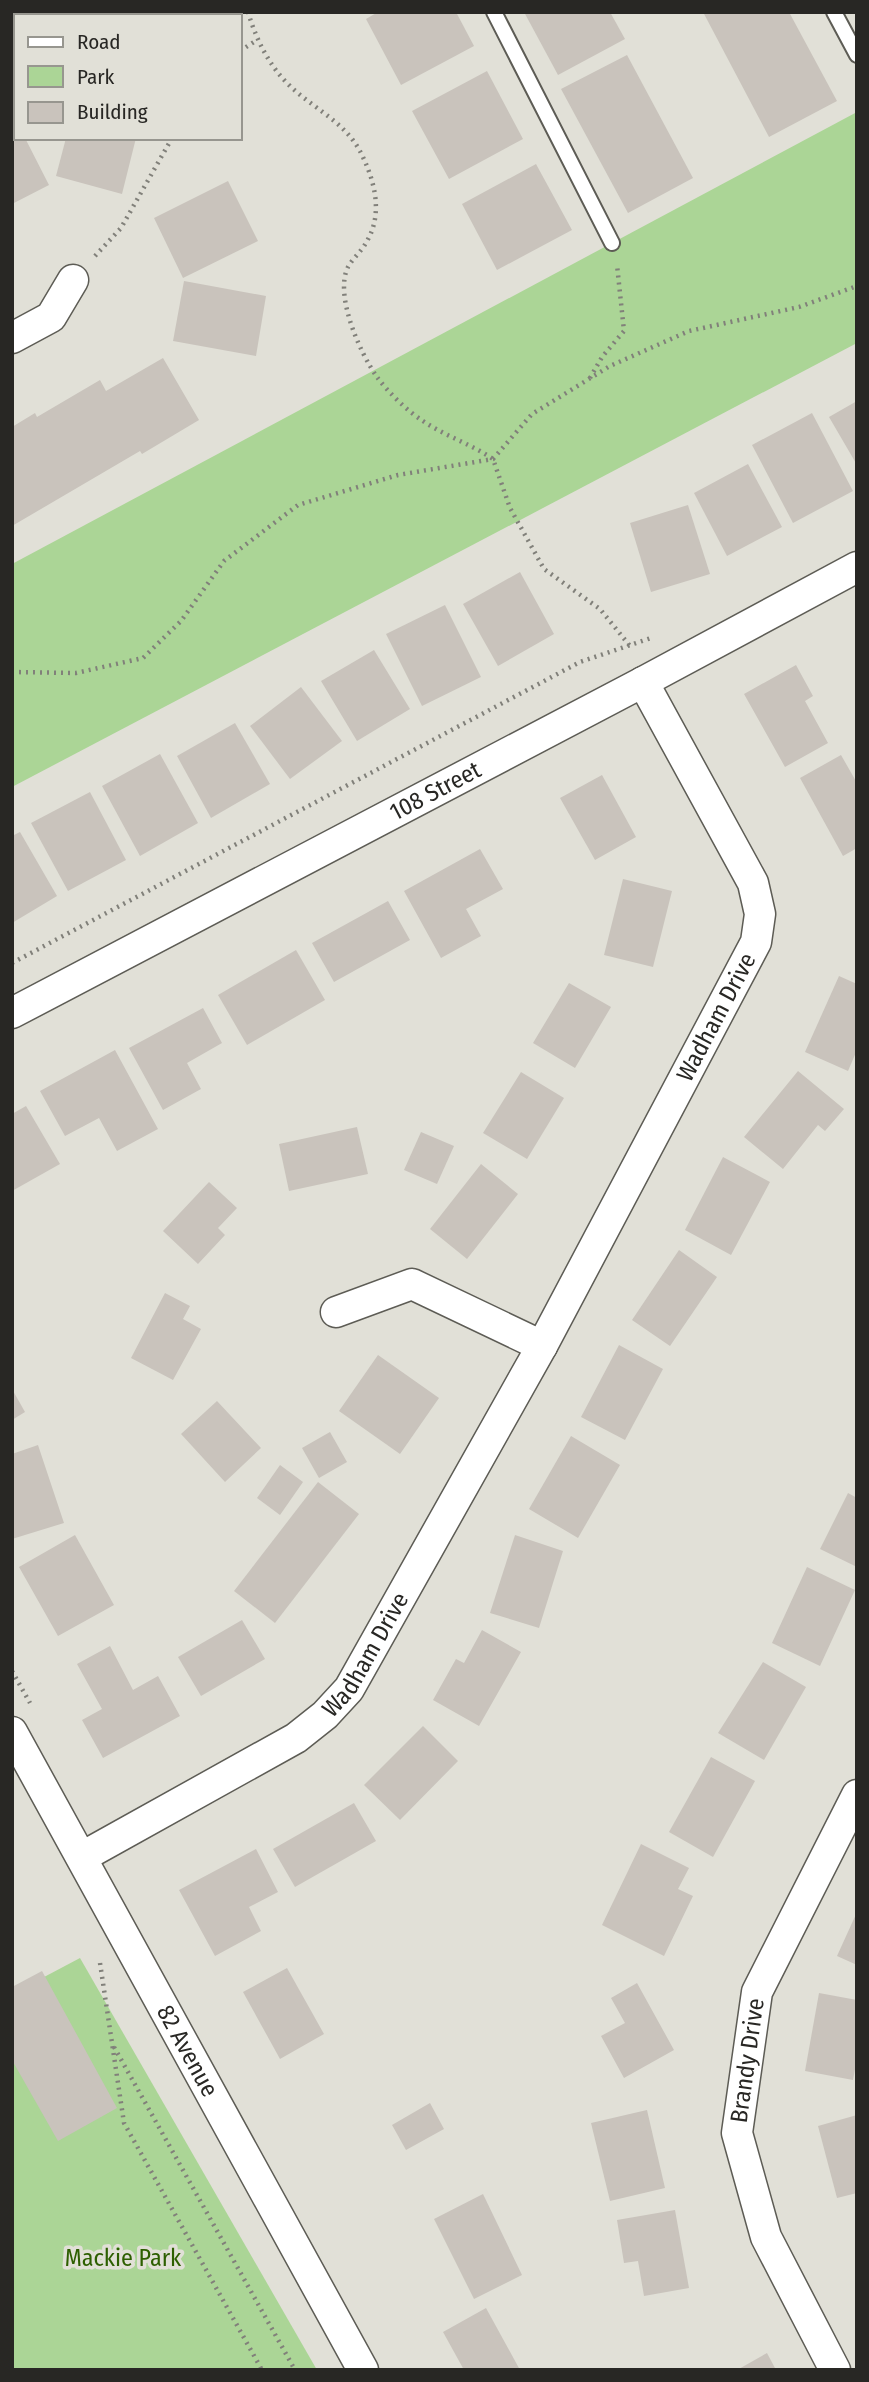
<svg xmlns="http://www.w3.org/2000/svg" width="869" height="2382" viewBox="0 0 869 2382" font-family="'Fira Sans Condensed',sans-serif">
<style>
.green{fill:#abd596}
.building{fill:#c9c3bc}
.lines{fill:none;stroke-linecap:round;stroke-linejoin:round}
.lane-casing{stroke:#5d5c55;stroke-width:18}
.street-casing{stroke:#5d5c55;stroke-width:33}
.path{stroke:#81807a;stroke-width:4.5;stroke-dasharray:2 5;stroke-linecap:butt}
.lane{stroke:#fff;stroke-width:14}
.street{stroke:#fff;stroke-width:30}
.labels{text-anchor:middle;stroke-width:7;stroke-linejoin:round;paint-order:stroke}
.street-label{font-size:24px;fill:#282724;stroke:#e1e0d7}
.park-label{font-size:24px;fill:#2d5f00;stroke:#e1e0d7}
</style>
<rect width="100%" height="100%" fill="#e1e0d7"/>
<g class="green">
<path d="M857 112V343L12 787V564Z"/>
<path d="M80 1958 317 2370H12V1994Z"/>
</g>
<g class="building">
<path d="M378 12H456L474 46 401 85 366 19Z"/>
<path d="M524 12H610L625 39 558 75Z"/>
<path d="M703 12H789L837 101 769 137Z"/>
<path d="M627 55 693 178 628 213 561 89Z"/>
<path d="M487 71 523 139 449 179 412 111Z"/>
<path d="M12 113 16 120V138H25L49 185 12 204Z"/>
<path d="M66 138H136L122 194 56 176Z"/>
<path d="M536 164 572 230 497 270 462 204Z"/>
<path d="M228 181 258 241 183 278 154 218Z"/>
<path d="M184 281 266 296 256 356 173 341Z"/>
<path d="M163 358 199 420 142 454 140 451 12 526V427L35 413 37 417 100 380 106 391Z"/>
<path d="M857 401V465L829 417Z"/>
<path d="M812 413 853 491 793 523 752 445Z"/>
<path d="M748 464 782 527 727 556 694 493Z"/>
<path d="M688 505 710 574 651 592 630 523Z"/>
<path d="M520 572 554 634 498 666 463 604Z"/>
<path d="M445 605 481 677 422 706 386 634Z"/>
<path d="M374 650 410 709 357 741 321 681Z"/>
<path d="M796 665 813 696 805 701 828 743 785 767 744 694Z"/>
<path d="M301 687 342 741 290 779 250 726Z"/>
<path d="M235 723 270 784 211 818 177 756Z"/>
<path d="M160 754 198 823 140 856 102 786Z"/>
<path d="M841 755 857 783V848L843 856 800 778Z"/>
<path d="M602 775 636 837 595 860 560 798Z"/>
<path d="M90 792 126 860 68 891 31 823Z"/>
<path d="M20 832 57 896 12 923V836Z"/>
<path d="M480 849 503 889 466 909 481 936 441 958 404 891Z"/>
<path d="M623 879 672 891 653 967 604 955Z"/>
<path d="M388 901 410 940 334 982 312 943Z"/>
<path d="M296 950 325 1000 247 1045 218 995Z"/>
<path d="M839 976 857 984V1050L848 1071 805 1052Z"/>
<path d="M569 983 611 1007 575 1068 533 1043Z"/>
<path d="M203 1008 222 1043 187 1063 201 1089 163 1110 129 1048Z"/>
<path d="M115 1050 158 1129 117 1151 99 1118 65 1136 40 1091Z"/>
<path d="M798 1071 844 1109 825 1131 818 1125 783 1169 744 1137Z"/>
<path d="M521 1072 564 1098 527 1159 483 1133Z"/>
<path d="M26 1106 60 1164 12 1191V1114Z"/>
<path d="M357 1127 368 1174 289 1191 279 1144Z"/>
<path d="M421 1132 454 1146 437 1184 404 1170Z"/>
<path d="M723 1157 770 1182 731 1255 685 1230Z"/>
<path d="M481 1164 518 1194 467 1259 430 1229Z"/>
<path d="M209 1182 237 1208 218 1228 225 1235 198 1264 163 1231Z"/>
<path d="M679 1250 717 1277 670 1346 632 1320Z"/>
<path d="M165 1293 190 1306 183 1319 201 1329 173 1380 131 1358Z"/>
<path d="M619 1345 663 1369 625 1440 581 1417Z"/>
<path d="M378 1355 439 1398 400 1454 339 1411Z"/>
<path d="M12 1389 25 1412 12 1420Z"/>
<path d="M217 1401 261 1448 225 1482 181 1434Z"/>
<path d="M330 1432 347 1462 319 1478 302 1448Z"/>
<path d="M571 1436 620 1465 578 1538 529 1509Z"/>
<path d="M38 1445 64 1523 12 1539V1454Z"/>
<path d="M280 1465 303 1482 280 1515 257 1498Z"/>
<path d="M318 1482 359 1514 275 1623 234 1591Z"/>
<path d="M848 1493 857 1498V1567L820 1549Z"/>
<path d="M75 1535 114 1605 58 1636 19 1567Z"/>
<path d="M515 1535 563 1551 539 1628 490 1613Z"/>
<path d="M807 1567 855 1590 820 1666 772 1643Z"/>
<path d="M242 1620 265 1659 201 1696 178 1657Z"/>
<path d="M482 1630 521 1652 479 1726 433 1700 456 1659 464 1663Z"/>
<path d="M110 1646 133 1690 158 1676 180 1716 103 1758 82 1720 102 1709 77 1664Z"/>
<path d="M763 1662 806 1687 764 1760 718 1733Z"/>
<path d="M423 1726 458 1761 400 1820 364 1785Z"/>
<path d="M711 1757 755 1781 713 1857 669 1832Z"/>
<path d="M354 1803 376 1841 295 1887 273 1849Z"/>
<path d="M641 1844 689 1868 678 1889 693 1896 664 1956 602 1925Z"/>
<path d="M256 1849 278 1892 249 1907 261 1931 215 1956 179 1890Z"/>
<path d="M857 1912V1965L837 1956Z"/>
<path d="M287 1968 324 2034 280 2059 243 1992Z"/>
<path d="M42 1971 117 2108 58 2141 12 2060V1987Z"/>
<path d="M637 1983 674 2050 624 2078 601 2036 625 2023 611 1998Z"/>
<path d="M819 1993 857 2000V2059L853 2080 805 2071Z"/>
<path d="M430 2103 444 2129 406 2150 392 2125Z"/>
<path d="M647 2110 665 2188 610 2201 591 2123Z"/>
<path d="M857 2115V2193L837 2198 818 2126Z"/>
<path d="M483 2194 522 2275 474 2299 434 2219Z"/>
<path d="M675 2210 689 2288 644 2296 638 2261 624 2263 617 2220Z"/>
<path d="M486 2308 520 2370H464L443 2332Z"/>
<path d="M767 2353 776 2370H737Z"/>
</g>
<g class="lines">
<defs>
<g id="lane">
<path d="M494 12 612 243"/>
<path d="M834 12 857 55"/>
</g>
<g id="street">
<path d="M12 338 51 317 73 280"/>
<path id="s1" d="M12 1013 643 682 857 567"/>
<path d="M336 1312 412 1284 542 1346"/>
<path id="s2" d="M12 1732 363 2370"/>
<path id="s3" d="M82 1857 296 1738 325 1715 349 1689 542 1346 756 942 760 914 753 883 643 682"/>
<path id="s4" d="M835 2370 766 2237 737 2133 757 1992 857 1795"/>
</g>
</defs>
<use href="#lane" class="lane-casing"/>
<use href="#street" class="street-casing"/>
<g class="path">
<path d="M248 12C256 39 269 66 290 86 315 110 346 122 362 155 375 182 383 214 367 241 362 251 353 258 348 267 334 295 360 353 377 377 388 392 407 411 423 421 445 436 471 444 493 459L510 508 544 569 600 609 630 646"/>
<path d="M240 51 257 40"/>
<path d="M95 256 121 228 172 138"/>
<path d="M590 378 602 357 624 331 617 265"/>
<path d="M12 672 76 673 143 658 181 621 224 561 298 505 398 475 493 459 532 414 610 366 689 331 799 307 857 286"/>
<path d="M12 963 580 662 651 638"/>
<path d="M12 1671 30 1703"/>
<path d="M100 1963 124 2123 262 2370"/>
<path d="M114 2047 295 2370"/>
</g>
<use href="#lane" class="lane"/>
<use href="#street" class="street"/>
</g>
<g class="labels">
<g class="street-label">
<text dy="8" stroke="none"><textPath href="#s1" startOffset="478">108 Street</textPath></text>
<text dy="8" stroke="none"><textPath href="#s3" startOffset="1083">Wadham Drive</textPath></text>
<text dy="8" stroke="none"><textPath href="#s3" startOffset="355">Wadham Drive</textPath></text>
<text dy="8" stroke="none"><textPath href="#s2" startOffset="364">82 Avenue</textPath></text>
<text dy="8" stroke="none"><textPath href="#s4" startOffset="331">Brandy Drive</textPath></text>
</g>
<g class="park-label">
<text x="123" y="2266">Mackie Park</text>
</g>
</g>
<rect width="869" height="2382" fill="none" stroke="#282724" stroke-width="28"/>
<rect x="14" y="14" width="228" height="126" fill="#e1e0d7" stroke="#97968f" stroke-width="2"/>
<rect x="28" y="37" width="35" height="10" fill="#ffffff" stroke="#97968f" stroke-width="2"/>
<text x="77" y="49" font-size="21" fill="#282724">Road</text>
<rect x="28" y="66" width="35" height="21" fill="#abd596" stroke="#97968f" stroke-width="2"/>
<text x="77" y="84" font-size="21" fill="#282724">Park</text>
<rect x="28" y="102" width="35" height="21" fill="#c9c3bc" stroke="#97968f" stroke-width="2"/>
<text x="77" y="119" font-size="21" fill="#282724">Building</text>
</svg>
